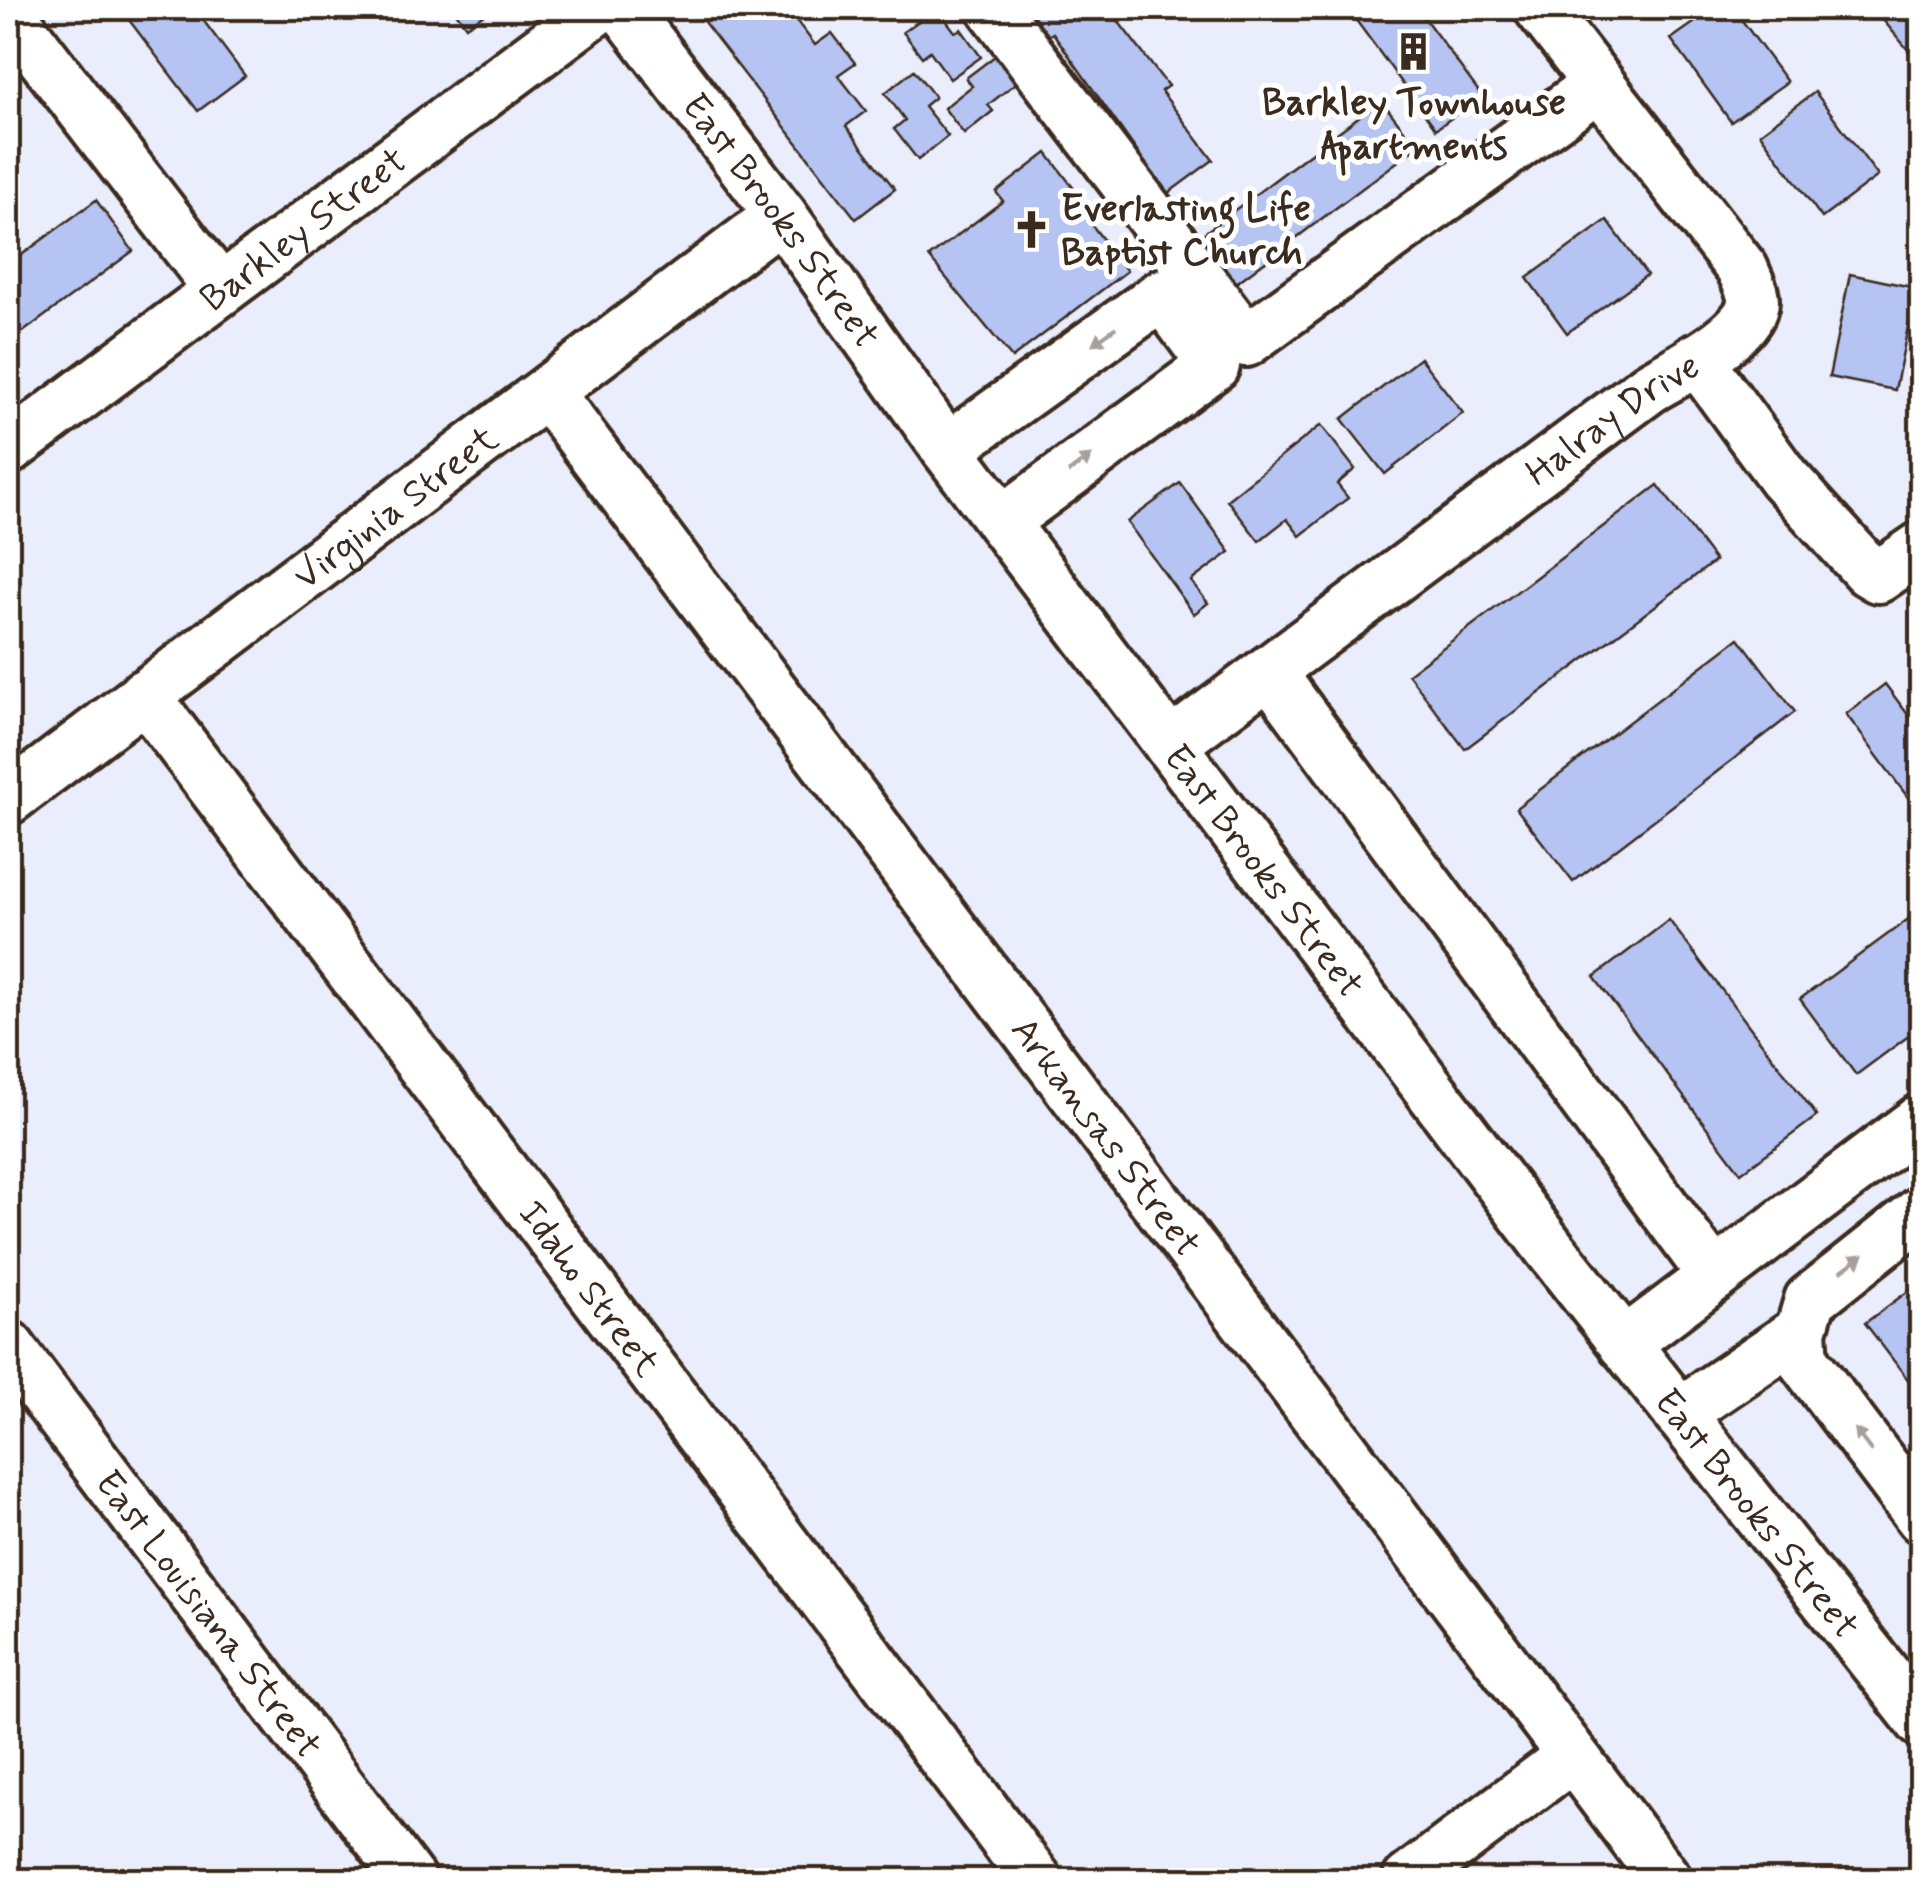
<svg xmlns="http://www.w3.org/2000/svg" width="1929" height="1888" viewBox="0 0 1929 1888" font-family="Mynerve,sans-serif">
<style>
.building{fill:#b6c4f4;stroke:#3b2a1e;stroke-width:2.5}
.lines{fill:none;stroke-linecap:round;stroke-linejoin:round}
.minor-casing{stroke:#3b2a1e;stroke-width:58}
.minor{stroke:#fff;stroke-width:50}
.oneway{fill:#a79f9a}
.labels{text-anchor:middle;stroke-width:10;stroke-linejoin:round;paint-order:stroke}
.poi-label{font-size:38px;font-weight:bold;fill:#3b2a1e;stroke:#fff}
.street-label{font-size:38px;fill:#3b2a1e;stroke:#fff}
</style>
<rect width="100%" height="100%" fill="#e9edfc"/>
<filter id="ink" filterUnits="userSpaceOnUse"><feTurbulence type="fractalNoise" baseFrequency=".01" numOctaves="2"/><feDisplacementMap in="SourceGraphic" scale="20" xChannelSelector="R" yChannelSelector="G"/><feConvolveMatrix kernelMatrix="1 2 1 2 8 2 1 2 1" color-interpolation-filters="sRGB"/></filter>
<g filter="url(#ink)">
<g class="building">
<path d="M120 8H194L245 76 198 111Z"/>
<path d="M453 8H493L466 26Z"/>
<path d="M715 8H801L792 15 815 45 832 33 855 63 838 75 866 111 846 126 895 189 856 219 701 18Z"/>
<path d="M937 8 955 32 961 29 981 57 950 79 930 51 922 57 903 32Z"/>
<path d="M1026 8H1108L1168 86 1161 91 1213 160 1167 194 1053 33 1048 36Z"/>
<path d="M1347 8H1417L1482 96 1436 129Z"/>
<path d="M1715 8H1733L1787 82 1731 122 1671 39Z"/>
<path d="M1873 8H1922V61L1919 63Z"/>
<path d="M995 56 1016 83 988 105 993 111 964 134 944 108 972 86 966 78Z"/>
<path d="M914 70 935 97 924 106 948 136 918 160 894 129 905 120 885 93Z"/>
<path d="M1815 92 1878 176 1822 218 1760 133Z"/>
<path d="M1381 100 1417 147 1235 284 1199 237Z"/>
<path d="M1047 153 1075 190 1069 195 1127 271 1012 358 929 257 1003 201 996 192Z"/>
<path d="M96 200 133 251 8 343V265Z"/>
<path d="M1607 220 1647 275 1567 333 1527 278Z"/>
<path d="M1850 274 1916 288 1895 390 1829 377Z"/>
<path d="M1420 358 1463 413 1385 474 1342 419Z"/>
<path d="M1321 425 1355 469 1337 484 1348 498 1300 536 1287 519 1259 541 1227 500Z"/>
<path d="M1180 483 1230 552 1191 581 1208 603 1194 614 1127 522Z"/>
<path d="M1658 485 1715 561 1465 749 1408 674Z"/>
<path d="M1739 638 1795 712 1573 882 1516 808Z"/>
<path d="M1922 656V679L1911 665Z"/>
<path d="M1885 684 1912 720 1922 713V802L1915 807 1846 714Z"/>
<path d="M1922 909V1026L1856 1075 1800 999Z"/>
<path d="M1669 920 1817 1116 1741 1173 1594 977Z"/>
<path d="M1922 1281V1398L1865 1323Z"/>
<path d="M1922 1410V1431L1912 1418Z"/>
</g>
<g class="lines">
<defs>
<g id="minor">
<path id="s1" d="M623 8 781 215 947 449 1550 1249 1922 1722"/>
<path d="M993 8 1246 341 1598 85"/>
<path d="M8 12 219 288"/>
<path d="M1697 359 1783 477 1868 571 1878 577 1922 547"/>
<path id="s2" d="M548 393 1666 1880"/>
<path id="s3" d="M8 449 598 8"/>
<path d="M947 449 1162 295 1214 365 1002 522"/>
<path d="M1269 671 1714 1276"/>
<path id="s4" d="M144 695 1036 1880"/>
<path id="s5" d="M1170 745 1649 388C1675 372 1754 334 1753 300 1753 290 1746 279 1743 270L1540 8"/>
<path id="s6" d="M8 799 781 215"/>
<path d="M1922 1211 1810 1300 1801 1331 1803 1360 1922 1518"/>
<path d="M1624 1344 1922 1119"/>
<path id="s7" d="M8 1346 410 1880"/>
<path d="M1679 1414 1801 1331"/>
<path d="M1408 1880 1572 1756"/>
</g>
</defs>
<use href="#minor" class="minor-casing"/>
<use href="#minor" class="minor"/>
</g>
<defs><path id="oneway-solid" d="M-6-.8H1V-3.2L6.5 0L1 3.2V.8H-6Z" transform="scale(2.5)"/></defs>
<g class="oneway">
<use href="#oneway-solid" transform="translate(1104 336) rotate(144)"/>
<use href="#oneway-solid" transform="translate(1080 464) rotate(-37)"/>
<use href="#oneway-solid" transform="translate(1852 1263) rotate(-37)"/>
<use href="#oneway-solid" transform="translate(1863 1440) rotate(-127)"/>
</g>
</g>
<defs>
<symbol id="building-bare" viewBox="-9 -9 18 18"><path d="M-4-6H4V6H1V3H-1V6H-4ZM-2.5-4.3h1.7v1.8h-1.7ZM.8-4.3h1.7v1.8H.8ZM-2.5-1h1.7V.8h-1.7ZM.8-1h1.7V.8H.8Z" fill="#3b2a1e" stroke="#fff" stroke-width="2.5" paint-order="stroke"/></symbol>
<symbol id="church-bare" viewBox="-9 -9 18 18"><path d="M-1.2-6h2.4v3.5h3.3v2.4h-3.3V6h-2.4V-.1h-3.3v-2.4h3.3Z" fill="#3b2a1e" stroke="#fff" stroke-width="2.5" paint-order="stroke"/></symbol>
</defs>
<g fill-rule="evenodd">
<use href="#building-bare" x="1386" y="24" width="55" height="55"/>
<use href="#church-bare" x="1004" y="202" width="55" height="55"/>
</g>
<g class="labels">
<g class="poi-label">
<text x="1414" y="114">Barkley Townhouse<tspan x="1414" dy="44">Apartments</tspan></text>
<text x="1061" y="220" text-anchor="start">Everlasting Life<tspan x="1061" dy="44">Baptist Church</tspan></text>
</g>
<g class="street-label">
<text dy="13" stroke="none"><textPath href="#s1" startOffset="265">East Brooks Street</textPath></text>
<text dy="13" stroke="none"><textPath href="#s3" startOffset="368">Barkley Street</textPath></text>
<text dy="13" stroke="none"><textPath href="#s5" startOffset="550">Halray Drive</textPath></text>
<text dy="13" stroke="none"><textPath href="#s6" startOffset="485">Virginia Street</textPath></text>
<text dy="13" stroke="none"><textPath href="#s1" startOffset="1075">East Brooks Street</textPath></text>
<text dy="13" stroke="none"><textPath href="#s2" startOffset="930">Arkansas Street</textPath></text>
<text dy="13" stroke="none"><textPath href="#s4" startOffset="742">Idaho Street</textPath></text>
<text dy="13" stroke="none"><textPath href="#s1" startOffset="1885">East Brooks Street</textPath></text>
<text dy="13" stroke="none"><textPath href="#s7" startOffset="335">East Louisiana Street</textPath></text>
</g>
</g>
<rect width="1929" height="1888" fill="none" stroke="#fff" stroke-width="40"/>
<rect x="20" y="20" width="1889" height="1848" fill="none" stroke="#3b2a1e" stroke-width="4" filter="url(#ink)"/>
</svg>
